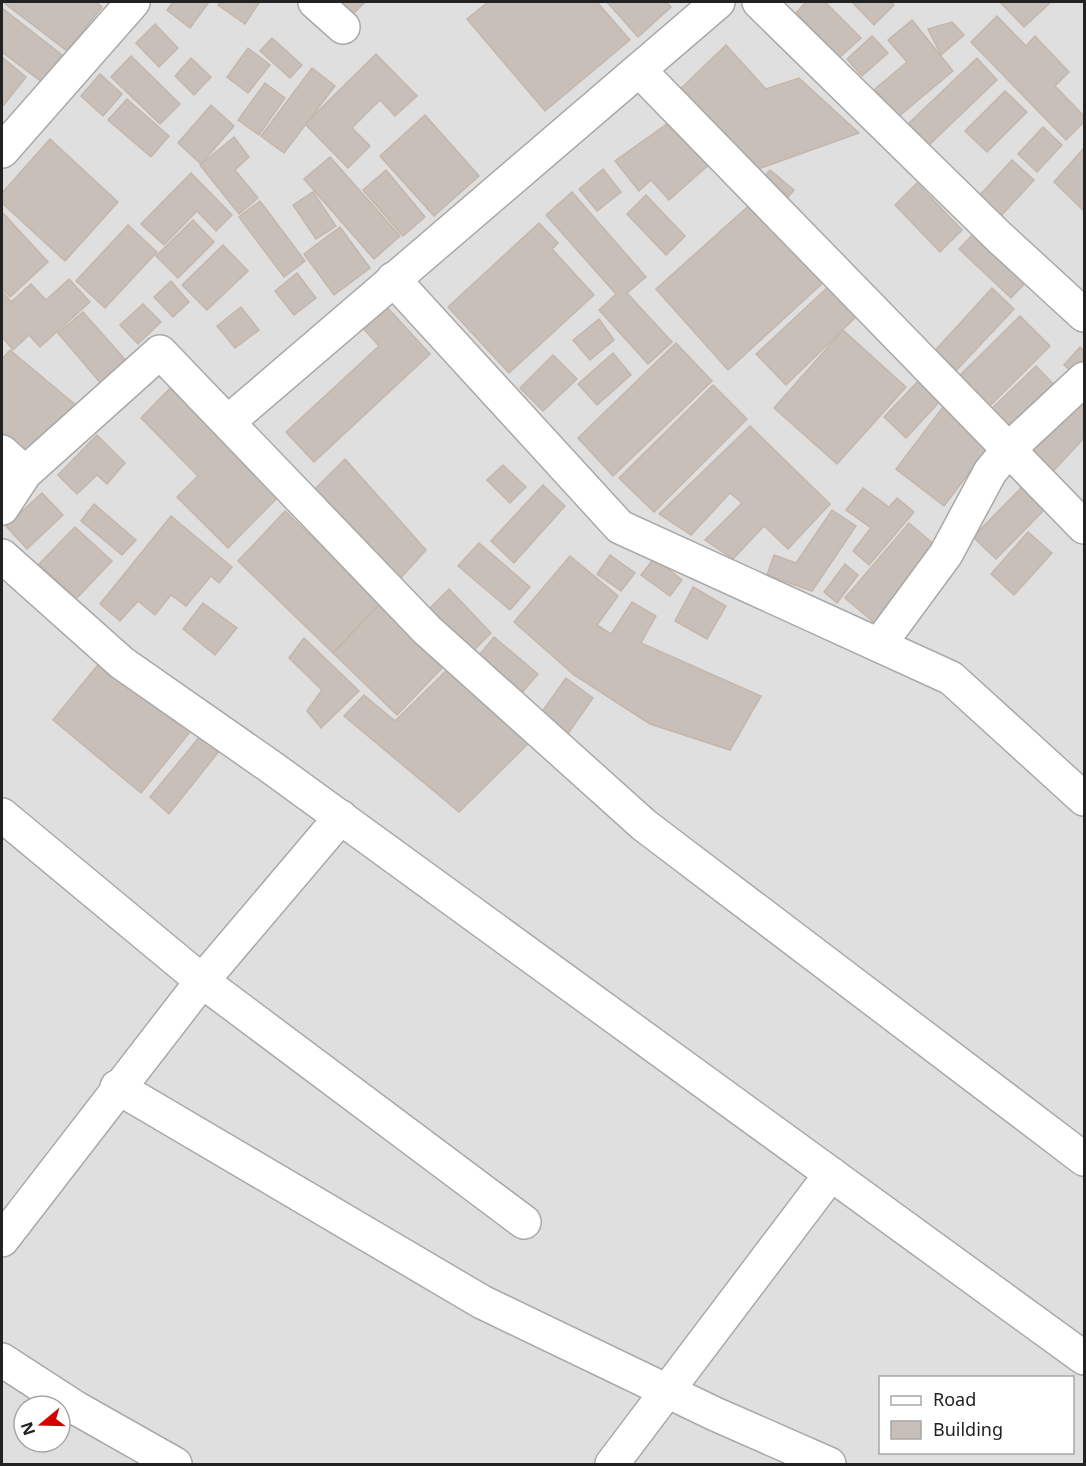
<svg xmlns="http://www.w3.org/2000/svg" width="1086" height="1466" viewBox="0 0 1086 1466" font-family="'Noto Sans',sans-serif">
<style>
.residential{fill:#e0dfdf;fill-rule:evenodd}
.building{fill:#c7bfb8;stroke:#c4b6ab;stroke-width:1.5}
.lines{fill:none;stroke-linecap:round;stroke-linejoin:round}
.minor-casing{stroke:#a9a9a9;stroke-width:36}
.minor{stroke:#fff;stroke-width:33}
</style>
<rect width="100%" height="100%" fill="#f2efe9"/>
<path class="residential" d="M2 2H1084V1464H2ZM880 1378H1072V1452H880ZM24 1406H60V1442H24Z"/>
<g class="building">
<path d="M3 2H96L102 7 67 51Z"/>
<path d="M173 2H209L190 28 167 10Z"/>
<path d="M220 2H256L259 3 245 24 218 5Z"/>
<path d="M333 2H365L350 17Z"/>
<path d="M488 2H597L630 40 545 111 467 19Z"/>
<path d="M607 2H666L671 7 638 37Z"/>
<path d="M806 2H825L861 38 840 57 796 13Z"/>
<path d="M852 2H891L894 5 874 25Z"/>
<path d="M1000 2H1051L1024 27Z"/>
<path d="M2 8 62 55 42 82 2 52Z"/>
<path d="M997 16 1026 46 1035 36 1069 72 1055 86 1084 116V122L1066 140 971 42Z"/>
<path d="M912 20 953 71 898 117 875 89 907 62 888 40Z"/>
<path d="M952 22 964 35 941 55 928 29Z"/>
<path d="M155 24 178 48 159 67 136 43Z"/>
<path d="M872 36 888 53 862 76 847 59Z"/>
<path d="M272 38 302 65 290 78 260 51Z"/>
<path d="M726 45 766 89 799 78 859 133 747 173 673 96Z"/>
<path d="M248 48 270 65 248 93 227 77Z"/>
<path d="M376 54 417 96 395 116 380 100 352 128 370 146 348 168 305 124Z"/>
<path d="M131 56 180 104 160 124 111 77Z"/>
<path d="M2 57 26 77 2 107Z"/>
<path d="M191 58 211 77 194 95 175 76Z"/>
<path d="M977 58 997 80 928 146 908 124Z"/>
<path d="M312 68 335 86 284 153 261 136Z"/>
<path d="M100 74 122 94 103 116 81 96Z"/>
<path d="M265 83 285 98 259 135 238 120Z"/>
<path d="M1005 91 1027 112 987 152 965 131Z"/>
<path d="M127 99 169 136 151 157 108 120Z"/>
<path d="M211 105 234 126 201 164 178 143Z"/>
<path d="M425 115 479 176 434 216 380 156Z"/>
<path d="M674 119 712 162 669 200 651 180 639 191 615 161Z"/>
<path d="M1043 127 1062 145 1037 172 1018 154Z"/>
<path d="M234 137 249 157 235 170 258 198 239 214 200 165Z"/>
<path d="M50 139 118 202 65 261 2 203V193Z"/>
<path d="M1084 148V211L1054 182Z"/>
<path d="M330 157 400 236 374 259 304 179Z"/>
<path d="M1012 160 1034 180 1000 217 978 197Z"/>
<path d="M603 169 621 192 597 211 579 189Z"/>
<path d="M386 170 425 217 403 236 363 190Z"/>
<path d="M770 170 794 190 780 206 756 186Z"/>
<path d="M191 173 232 215 216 231 197 211 164 245 141 224Z"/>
<path d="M917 183 962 230 940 252 895 205Z"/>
<path d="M313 192 336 226 316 239 293 205Z"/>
<path d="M572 192 646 277 627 293 672 342 648 364 599 310 616 294 546 215Z"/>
<path d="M646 195 685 236 666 255 627 214Z"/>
<path d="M260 201 305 261 284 277 239 217Z"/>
<path d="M754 201 825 281 728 370 656 289Z"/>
<path d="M2 212 48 262 10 297 2 288Z"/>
<path d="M193 220 214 242 178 278 156 256Z"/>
<path d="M539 223 558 243 552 249 594 295 509 373 448 307Z"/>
<path d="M128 225 157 252 105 308 76 281Z"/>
<path d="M340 227 370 268 334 295 304 254Z"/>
<path d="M977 230 1029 279 1011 298 959 249Z"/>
<path d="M223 245 248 271 207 310 182 285Z"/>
<path d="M297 273 316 298 294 315 275 291Z"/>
<path d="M69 279 90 302 40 347 29 335 13 350 2 337V291L11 302 31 284 46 300Z"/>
<path d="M171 281 189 302 173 317 154 297Z"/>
<path d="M830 285 858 315 786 385 756 354Z"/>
<path d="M992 288 1014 309 952 375 931 355Z"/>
<path d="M143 304 161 322 138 344 120 325Z"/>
<path d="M385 305 430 354 314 462 286 432 379 346 362 327Z"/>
<path d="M241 307 259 330 235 348 217 326Z"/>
<path d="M83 312 129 364 103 386 58 333Z"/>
<path d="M1020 316 1050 346 983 413 953 382Z"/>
<path d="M599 319 614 340 590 360 573 340Z"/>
<path d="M843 330 906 387 837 464 774 408Z"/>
<path d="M676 343 712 381 613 476 578 438Z"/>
<path d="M1080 347 1084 351V375L1081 380 1064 365Z"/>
<path d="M10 350 77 406 33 460 2 433V359Z"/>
<path d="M613 353 631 375 597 405 578 384Z"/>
<path d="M553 355 577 379 543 411 520 388Z"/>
<path d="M1036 366 1059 390 1008 439 985 415Z"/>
<path d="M921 378 943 398 906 438 884 417Z"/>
<path d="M713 385 747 419 654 512 619 478Z"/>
<path d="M172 386 280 495 228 548 177 497 198 476 141 418Z"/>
<path d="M1084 397V438L1046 479 1019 453Z"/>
<path d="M943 407 991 444 944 506 896 469Z"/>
<path d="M750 426 830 504 788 549 764 526 733 559 705 540 742 503 730 493 691 535 659 514Z"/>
<path d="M97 435 125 463 107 484 97 475 77 494 58 475Z"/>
<path d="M345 459 426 550 399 580 314 490Z"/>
<path d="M503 465 526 487 510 503 487 480Z"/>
<path d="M543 485 565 506 514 563 491 541Z"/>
<path d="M1023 486 1046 508 996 559 973 537Z"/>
<path d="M863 488 889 507 897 498 914 512 869 565 853 551 871 528 846 510Z"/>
<path d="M42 493 63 515 27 549 6 526Z"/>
<path d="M94 504 136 540 122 555 81 521Z"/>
<path d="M832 510 856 526 812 591 767 575 774 555 796 563Z"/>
<path d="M285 511 381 603 333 653 238 561Z"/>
<path d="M171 516 232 567 219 583 211 576 186 606 171 595 155 615 138 601 120 621 100 604Z"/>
<path d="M909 523 942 551 878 626 845 598Z"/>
<path d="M75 527 112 561 76 599 39 564Z"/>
<path d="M1028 532 1052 553 1014 595 991 574Z"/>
<path d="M479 543 530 587 510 610 458 566Z"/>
<path d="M610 555 635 573 621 591 597 574Z"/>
<path d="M570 556 618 596 597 625 611 634 632 602 656 616 641 643 761 696 730 750 650 724 574 675 514 622Z"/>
<path d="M654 558 682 580 670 596 641 575Z"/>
<path d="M845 564 858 575 837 603 824 592Z"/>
<path d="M693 587 726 606 707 639 675 621Z"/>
<path d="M449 589 491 633 470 654 427 611Z"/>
<path d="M203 603 237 628 215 655 183 629Z"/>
<path d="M381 603 445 665 397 715 333 653Z"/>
<path d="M494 637 538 674 519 696 476 659Z"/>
<path d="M304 638 359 691 321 728 307 711 322 690 289 658Z"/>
<path d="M101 661 189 733 141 793 53 720Z"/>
<path d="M450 667 535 737 459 812 344 716 364 695 395 721Z"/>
<path d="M566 678 593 698 567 735 539 716Z"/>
<path d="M201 735 220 750 169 814 150 797Z"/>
</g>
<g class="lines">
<defs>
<g id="minor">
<path d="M315 2 343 27"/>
<path d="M759 2 999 237 1084 315"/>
<path d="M639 70 1084 527"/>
<path d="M2 151 133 2"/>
<path d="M393 279 620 527 951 678 1084 799"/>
<path d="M228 422 718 2"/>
<path d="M2 452 25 473"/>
<path d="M2 508 25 473 160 352 427 630 644 825 1084 1159"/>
<path d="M2 556 122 663 271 767 1084 1358"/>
<path d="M879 645 946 554 990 472 1009 449 1084 379"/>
<path d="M2 815 202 981 524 1222"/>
<path d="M117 1087 482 1302 715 1414 829 1464"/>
<path d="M2 1240 202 981 341 817"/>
<path d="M2 1360 76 1408 175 1464"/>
<path d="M612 1464 831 1174"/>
</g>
</defs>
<use href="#minor" class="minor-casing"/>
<use href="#minor" class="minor"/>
</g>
<rect width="1086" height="1466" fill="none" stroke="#222222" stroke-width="6"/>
<rect x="879" y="1376" width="195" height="78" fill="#ffffff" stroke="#a7a7a7" stroke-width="1.5"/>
<rect x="891" y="1396" width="30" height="9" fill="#ffffff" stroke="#a7a7a7" stroke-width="1.5"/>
<text x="933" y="1406" font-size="18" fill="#222222">Road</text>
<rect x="891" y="1421" width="30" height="18" fill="#c7bfb8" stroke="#a7a7a7" stroke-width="1.5"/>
<text x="933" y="1436" font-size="18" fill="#222222">Building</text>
<g transform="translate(42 1424) rotate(251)"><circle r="28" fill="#ffffff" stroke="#a7a7a7" stroke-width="1.5"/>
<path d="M0-4.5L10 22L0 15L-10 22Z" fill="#d40000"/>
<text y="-9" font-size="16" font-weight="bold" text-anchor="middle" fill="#222222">N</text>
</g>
</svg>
